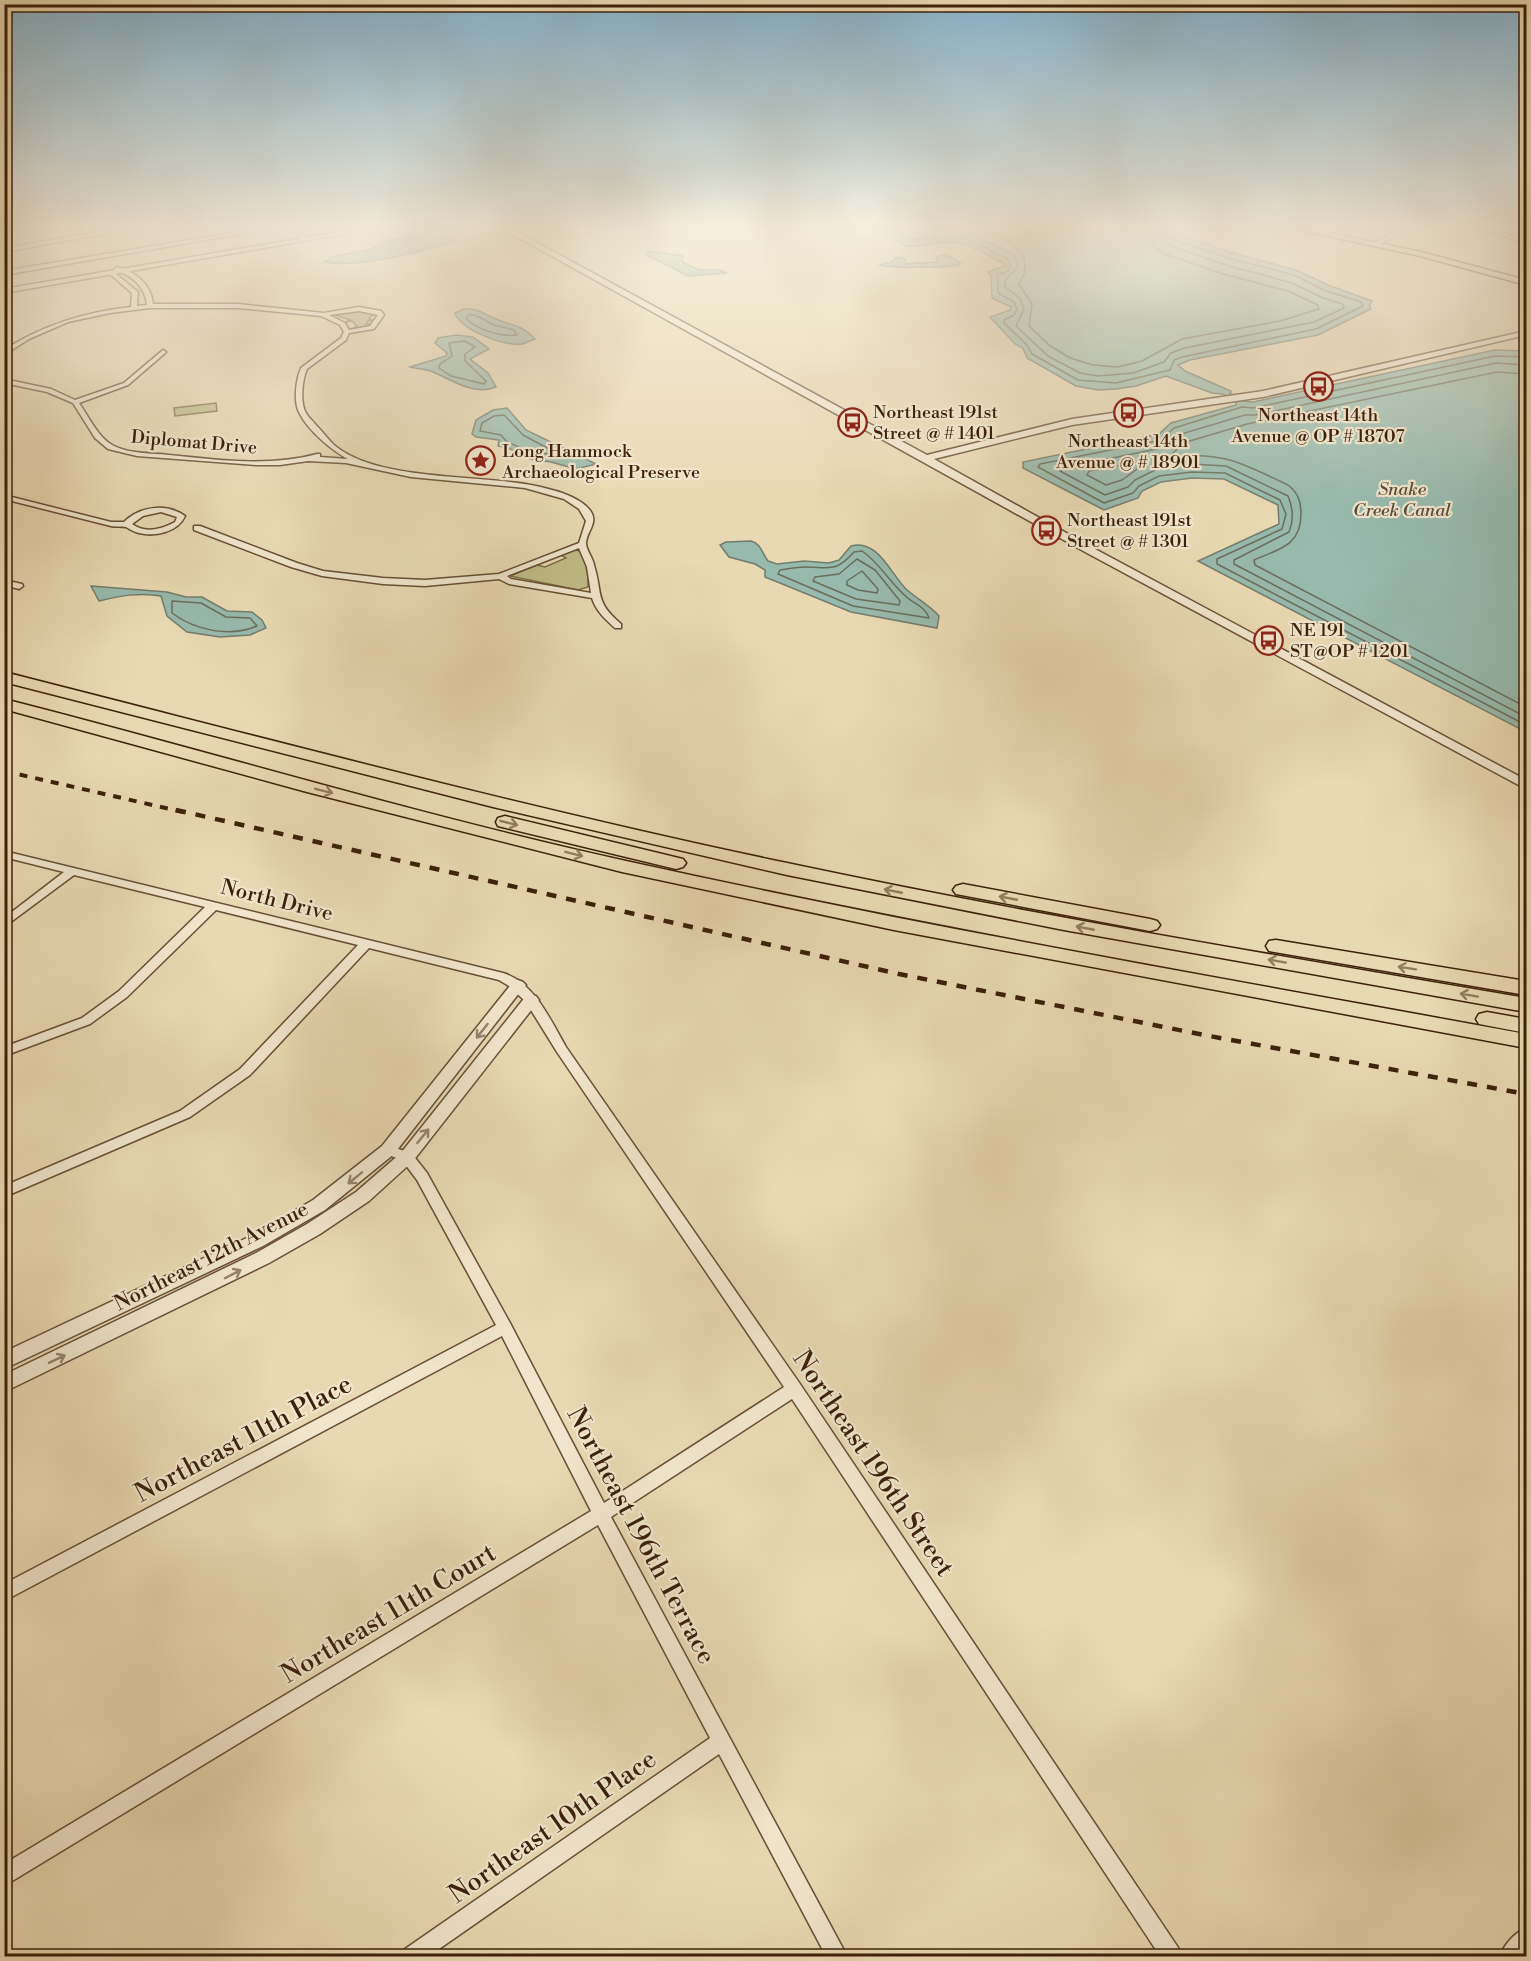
<svg xmlns="http://www.w3.org/2000/svg" width="1531" height="1961" viewBox="0 0 1531 1961" font-family="'Libre Bodoni',serif">
<style>
.green{fill:#bfbc87;stroke:#7e6e48;stroke-width:1.5}
.water{fill:#97baae;stroke:#737c6c;stroke-width:1.5}
.lines{fill:none;stroke-linecap:round;stroke-linejoin:round}
.shore{stroke:#6a6d5c;stroke-width:1.5}
.minor-casing{stroke:#684e34;stroke-width:3}
.tertiary-casing{stroke:#684e34;stroke-width:3}
.primary-casing{stroke:#3d200a;stroke-width:3}
.motorway-casing{stroke:#3d200a;stroke-width:3}
.minor{fill:#f1e6cd;fill-rule:evenodd}
.tertiary{fill:#f1e6cd;fill-rule:evenodd}
.primary{fill:#e9d9b2;fill-rule:evenodd}
.motorway{fill:#e9d9b2;fill-rule:evenodd}
.rail-far1{stroke:#3d200a;stroke-width:4;stroke-dasharray:8 8;stroke-linecap:butt}
.rail{stroke:#3d200a;stroke-width:4.5;stroke-dasharray:10 10;stroke-linecap:butt}
.oneway{stroke:#937c5e}
.oneway2{stroke:#97836c}
.labels{text-anchor:middle;stroke-width:4.5;stroke-linejoin:round;paint-order:stroke}
.far-poi-label{font-size:18px;fill:#3d200a;stroke:#f1e6cd;text-anchor:start}
.far-street-label{font-size:18px;fill:#3d200a;stroke:#f1e6cd}
.far-water-label{font-size:18px;font-style:italic;fill:#584e3b;stroke:#f1e6cd}
.street-label{font-size:21px;fill:#3d200a;stroke:#f1e6cd}
.near-street-label{font-size:26px;fill:#3d200a;stroke:#f1e6cd}
</style>
<rect width="100%" height="100%" fill="#e9d9b2"/>
<filter id="stains"><feTurbulence type="fractalNoise" baseFrequency=".00333" numOctaves="4"/><feColorMatrix values="0 0 0 0 .2 0 0 0 0 .09 0 0 0 0 .02 0 0 0 .5 -.17"/></filter>
<radialGradient id="worn" r=".72"><stop offset=".6" stop-color="#630" stop-opacity="0"/><stop offset="1" stop-color="#630" stop-opacity=".3"/></radialGradient>
<g class="green">
<path d="M360 311 376 315H372L369 319 374 321H368L366 324H371L369 327 352 329 357 326 352 321 346 322 350 320 335 315Z"/>
<path d="M216 403 217 411 175 416 174 408Z"/>
<path d="M573 549 582 552 588 573V587L578 590 510 576 537 565 545 567 566 558 561 555Z"/>
</g>
<g class="water">
<path d="M442 229H471L451 234 455 241C423 251 356 269 325 262L332 257 371 249 387 241Z"/>
<path d="M884 229H1162L1230 252 1296 270 1328 285 1372 301 1369 306 1371 309 1318 335 1190 360 1178 365 1185 371 1231 391 1230 393 1243 401 1253 402 1495 350 1526 351V732L1198 561 1279 524 1278 505 1224 479 1192 478 1161 482 1142 491 1138 498 1104 510 1023 468V462L1159 434 1171 423 1236 405V402L1223 394 1212 393 1166 376 1136 386 1116 389 1098 390 1076 386 1027 358 1023 348 1015 344 990 317 1010 310 1011 307 992 298 991 276 988 272 1006 265C992 258 974 246 958 243 929 238 907 261 884 229Z"/>
<path d="M650 251 683 256 682 262 699 270H720L727 273 688 276 649 256 646 254Z"/>
<path d="M941 255 952 257 961 264C954 268 887 268 880 265L892 262 896 257 904 258 906 264 937 262 936 257Z"/>
<path d="M464 309C478 308 484 314 496 319 514 327 519 323 535 339 531 340 526 343 522 344 503 346 461 330 455 313Z"/>
<path d="M456 335 473 337 489 349 470 359 488 373 496 387C474 396 452 380 433 372 426 369 417 369 410 367L446 356 447 353 435 343 438 338Z"/>
<path d="M507 408 526 430 596 464 576 469 551 462 530 459 508 448 498 446 499 440 476 437 472 434 476 420 493 410Z"/>
<path d="M751 541C762 544 762 554 768 561L777 564 804 561 829 563 839 560 851 546C877 538 891 574 906 589 917 599 929 605 939 616L937 628 851 612 765 577V570L755 564 729 557 720 545 726 542Z"/>
<path d="M91 586 167 592 186 597H202L227 611 252 612 262 620 266 628 250 635 220 637 187 632 167 616 161 596C140 592 120 596 99 601Z"/>
</g>
<g class="lines">
<g class="shore">
<path d="M892 229C912 250 935 233 960 237 977 241 993 252 1008 259L1011 267 1008 271 998 275V293L1014 302 1017 309 1014 315 1004 320V323L1027 345 1032 354 1078 380 1116 383 1170 370 1174 360 1182 357 1316 329 1363 306 1361 302 1326 291 1294 275 1228 258 1170 238 1166 235 1165 229"/>
<path d="M901 229 915 233 960 230 1012 253 1017 261V268L1005 281V287L1020 298 1024 309 1016 326 1048 356 1080 373 1098 376 1133 373 1164 362 1171 353 1185 348 1314 322 1344 308 1343 304 1323 298 1292 283 1226 265 1166 244 1160 239 1158 229"/>
<path d="M983 229 1012 243 1024 255 1025 272 1019 284 1032 304 1029 326 1049 345 1070 358 1093 365 1118 367 1142 361 1182 339 1280 321 1319 309 1318 305 1288 291 1223 274 1162 253 1152 243 1148 229"/>
<path d="M469 315H475L494 325 514 330 517 335C501 337 477 330 466 318Z"/>
<path d="M465 341 475 347 465 354V361L486 381 484 384 451 376 439 368 440 364 452 356 449 343Z"/>
<path d="M1526 357 1495 356 1254 408 1242 407 1174 428 1161 440 1040 464 1038 467 1104 503 1133 493 1139 486 1159 476 1192 472 1225 473 1280 500 1286 514 1282 529 1217 559V564L1526 725"/>
<path d="M1526 365 1496 363 1256 415H1245L1178 435 1162 448 1063 468 1060 471 1105 495 1128 487 1135 480 1157 469 1191 464 1226 466 1288 496C1293 508 1294 520 1289 532L1234 560V564L1526 717"/>
<path d="M1526 374 1497 372 1247 424 1183 443 1172 454 1175 457C1224 451 1245 465 1288 485 1298 493 1301 501 1301 514 1301 546 1279 549 1254 560L1255 565 1526 707"/>
<path d="M504 415 523 435 551 450 552 454 531 453 506 441 501 435 480 431 482 423 494 416Z"/>
<path d="M1138 462 1141 464 1140 467 1122 480 1106 485 1087 475 1089 471Z"/>
<path d="M862 551C881 564 891 585 909 599 917 605 926 608 929 618L853 606 778 574 780 570C788 569 797 567 805 567 831 567 835 573 854 552Z"/>
<path d="M857 559 875 570 900 601 899 605 856 599 813 581 815 577 839 574Z"/>
<path d="M862 571 878 589 877 593 858 590 847 585V581Z"/>
<path d="M172 601 201 603 226 617 250 618 257 626C229 638 195 630 172 613Z"/>
</g>
<defs>
<g id="minor">
<path d="M118 229H132L4 252V248Z"/>
<path d="M255 229H269L4 275V271Z"/>
<path d="M288 229H294L311 240 306 241Z"/>
<path d="M1481 229H1490L1526 240V243Z"/>
<path d="M117 267C136 272 151 284 153 304H238L324 313 359 307 381 311 384 315 374 329 349 333 346 340 307 369C302 380 300 403 306 413 308 417 313 421 315 424 321 430 327 438 333 444 375 482 481 474 536 486 553 490 572 494 586 506 602 521 587 529 586 543 586 550 593 558 594 565 603 594 594 601 621 624V628H615C605 619 596 611 592 598L509 584 499 579 425 586 383 584 322 576 291 567 194 530V526H200L297 563 323 571 383 578 425 580 499 574 579 543 586 521 579 509 564 499 525 488 411 477 346 463 308 461 280 465H256L137 456 108 449 95 438 73 403 47 392 4 383V379L51 389 75 400 124 383 163 350 166 352 165 353 128 385 79 403C89 417 98 438 114 446 130 454 151 453 169 455 218 460 269 467 317 454H320V457L348 459C331 450 309 431 300 414 293 403 296 380 301 368L341 338 344 332 340 325 321 316 238 308H150L110 313 68 322 29 339 4 355V350C43 325 85 312 131 307L132 293 110 274ZM118 271C134 277 145 287 147 305L137 306 138 292 116 274ZM359 311 378 315 370 326 349 330 345 323 329 315ZM579 548 587 567 591 593 511 579 507 576Z"/>
<path d="M4 495 111 522H124C140 506 167 503 185 516 178 532 155 537 139 533 134 532 130 529 126 527 122 526 115 527 111 526L4 499ZM161 512 177 517 175 522C162 529 145 534 132 524L143 516Z"/>
<path d="M4 580 22 584 23 586 19 589 4 585Z"/>
<path d="M4 851 503 973C534 982 551 1021 566 1047L800 1384 1179 1949 1182 1956H1160L792 1399 611 1517 847 1956H826L719 1754 429 1956H402L405 1949 710 1738 598 1525 4 1886V1864L591 1511 502 1336 4 1601V1584L496 1325 417 1180 402 1160 383 1153 381 1150 383 1147 388 1145 412 1154 427 1173 510 1323 604 1503 784 1387 557 1052 526 1002 509 986 499 980 369 948 250 1075 190 1117 4 1197V1186L180 1111 240 1069 358 945 216 910 127 997 90 1024 4 1056V1047L82 1018 119 991 205 907 74 875 4 927V918L64 872 4 857Z"/>
<path d="M1526 1928V1953L1523 1956H1500C1504 1945 1514 1933 1526 1928Z"/>
</g>
<g id="tertiary">
<path d="M356 229H373L4 293V289Z"/>
<path d="M503 229H512L927 455 1072 419 1263 391 1526 331V335L1263 397 1072 425 934 459 1095 549 1526 780V789L1087 553Z"/>
<path d="M1400 229H1409L1378 245 1373 244Z"/>
<path d="M518 980 523 982 526 985 523 988 394 1154 325 1210 263 1246 4 1369V1352L251 1236 313 1200 382 1146 513 982Z"/>
<path d="M531 995 536 996 539 1000 536 1004 413 1161 369 1201 320 1234 269 1263 4 1392V1375L256 1253 307 1224 356 1192 401 1153 526 996Z"/>
</g>
<path id="primary" d="M1295 229H1313L1421 252 1526 280V285L1420 256Z"/>
<g id="motorway">
<path d="M4 672C265 738 524 808 787 863 1032 915 1279 956 1526 998V1012L1064 930 787 875 493 807 4 682Z"/>
<path d="M4 699C212 752 417 815 626 861 924 927 1226 979 1526 1034V1048L894 930 622 872 307 792 4 709Z"/>
<path d="M505 816 683 859 686 863 683 867 676 869 498 826 496 822 498 818Z"/>
<path d="M963 884 1150 919 1157 921 1160 925 1157 929 1150 931 956 894 953 890 956 886Z"/>
<path d="M1276 940 1526 981V995L1269 951 1266 946 1269 941Z"/>
<path d="M1487 1012 1526 1019V1033L1479 1024 1476 1019 1479 1014Z"/>
</g>
</defs>
<use href="#minor" class="minor-casing"/>
<use href="#tertiary" class="tertiary-casing"/>
<use href="#primary" class="primary-casing"/>
<use href="#motorway" class="motorway-casing"/>
<use href="#minor" class="minor"/>
<use href="#tertiary" class="tertiary"/>
<use href="#primary" class="primary"/>
<use href="#motorway" class="motorway"/>
<path class="rail-far1" d="M4 771 183 812"/>
<path class="rail" d="M176 810 899 974 1204 1035 1526 1094"/>
</g>
<defs><path id="oneway-shaft" d="M-6 0H5M1.5-3L5.5 0L1.5 3" fill="none" stroke-width="1.6" stroke-linecap="round" stroke-linejoin="round" transform="scale(1.5)"/></defs>
<g class="oneway">
<use href="#oneway-shaft" transform="translate(324 791) rotate(14)"/>
<use href="#oneway-shaft" transform="translate(509 823) rotate(14)"/>
<use href="#oneway-shaft" transform="translate(574 854) rotate(14)"/>
<use href="#oneway-shaft" transform="translate(893 891) rotate(-169)"/>
<use href="#oneway-shaft" transform="translate(1008 898) rotate(-169)"/>
<use href="#oneway-shaft" transform="translate(1085 928) rotate(-169)"/>
<use href="#oneway-shaft" transform="translate(1277 961) rotate(-170)"/>
<use href="#oneway-shaft" transform="translate(1407 968) rotate(-171)"/>
<use href="#oneway-shaft" transform="translate(1469 995) rotate(-170)"/>
</g>
<g class="oneway2">
<use href="#oneway-shaft" transform="translate(482 1031) rotate(128)"/>
<use href="#oneway-shaft" transform="translate(423 1136) rotate(-51)"/>
<use href="#oneway-shaft" transform="translate(355 1178) rotate(141)"/>
<use href="#oneway-shaft" transform="translate(233 1274) rotate(-27)"/>
<use href="#oneway-shaft" transform="translate(57 1359) rotate(-25)"/>
</g>
<linearGradient id="sky" x2="0" y2="1"><stop stop-color="#87b6d1"/><stop offset="0.45" stop-color="#f5eedc"/><stop offset="1" stop-color="#f5eedc" stop-opacity="0"/></linearGradient>
<rect width="1531" height="504" fill="url(#sky)"/>
<defs>
<symbol id="bus-ring" viewBox="-11 -11 22 22"><circle r="9.5" fill="#f1e6cd" stroke="#8f2418" stroke-width="1.5"/><path d="M-5-6H5V4H4V6H2V4H-2V6H-4V4H-5ZM-3.5-4V0h7V-4ZM-3.5 1.2v1.5H-2V1.2ZM2 1.2v1.5H3.5V1.2Z" fill="#8f2418"/></symbol>
<symbol id="sight-ring" viewBox="-11 -11 22 22"><circle r="9.5" fill="#f1e6cd" stroke="#8f2418" stroke-width="1.5"/><path d="M0-6L1.8-2.2L6-1.7L2.9 1.2L3.7 5.4L0 3.3L-3.7 5.4L-2.9 1.2L-6-1.7L-1.8-2.2Z" fill="#8f2418"/></symbol>
</defs>
<g fill-rule="evenodd">
<use href="#bus-ring" x="1302" y="370" width="33" height="33"/>
<use href="#bus-ring" x="1112" y="396" width="33" height="33"/>
<use href="#bus-ring" x="836" y="406" width="33" height="33"/>
<use href="#sight-ring" x="464" y="444" width="33" height="33"/>
<use href="#bus-ring" x="1030" y="514" width="33" height="33"/>
<use href="#bus-ring" x="1252" y="624" width="33" height="33"/>
</g>
<g class="labels">
<g class="far-poi-label">
<text x="873" y="418">Northeast 191st<tspan x="873" dy="21">Street @ # 1401</tspan></text>
<text x="1318" y="421" text-anchor="middle">Northeast 14th<tspan x="1318" dy="21">Avenue @ OP # 18707</tspan></text>
<text x="1128" y="447" text-anchor="middle">Northeast 14th<tspan x="1128" dy="21">Avenue @ # 18901</tspan></text>
<text x="502" y="457">Long Hammock<tspan x="502" dy="21">Archaeological Preserve</tspan></text>
<text x="1067" y="526">Northeast 191st<tspan x="1067" dy="21">Street @ # 1301</tspan></text>
<text x="1290" y="636">NE 191<tspan x="1290" dy="21">ST@OP # 1201</tspan></text>
</g>
<g class="far-street-label">
<text transform="translate(194 442) rotate(5)" y="6">Diplomat Drive</text>
</g>
<g class="far-water-label">
<text x="1402" y="495">Snake<tspan x="1402" dy="21">Creek Canal</tspan></text>
</g>
<g class="street-label">
<text transform="translate(277 900) rotate(14)" y="7">North Drive</text>
<text transform="translate(211 1256) rotate(-27)" y="7">Northeast 12th Avenue</text>
</g>
<g class="near-street-label">
<text transform="translate(243 1438) rotate(-28)" y="9">Northeast 11th Place</text>
<text transform="translate(874 1463) rotate(56)" y="9">Northeast 196th Street</text>
<text transform="translate(642 1535) rotate(62)" y="9">Northeast 196th Terrace</text>
<text transform="translate(388 1613) rotate(-31)" y="9">Northeast 11th Court</text>
<text transform="translate(552 1826) rotate(-35)" y="9">Northeast 10th Place</text>
</g>
</g>
<rect width="1531" height="1961" fill="none" stroke="#e9d9b2" stroke-width="24"/>
<rect x="6" y="6" width="1519" height="1949" fill="none" stroke="#3d200a" stroke-width="3"/>
<rect x="12" y="12" width="1507" height="1937" fill="none" stroke="#3d200a" stroke-width="1.5"/>
<rect width="100%" height="100%" filter="url(#stains)"/>
<rect width="100%" height="100%" fill="url(#worn)"/>
</svg>
